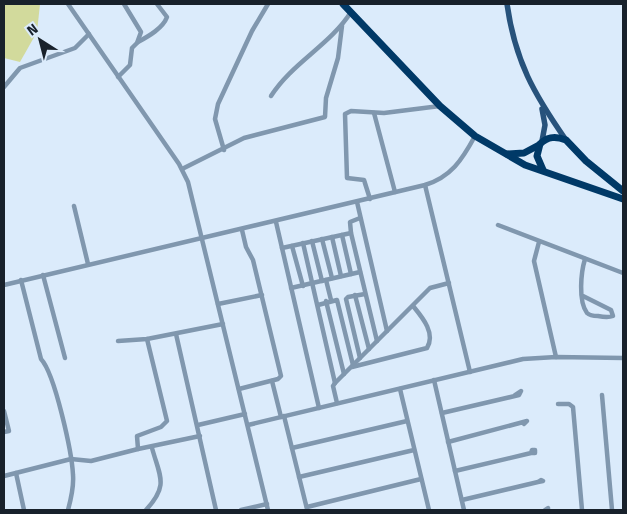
<svg xmlns="http://www.w3.org/2000/svg" width="627" height="514" viewBox="0 0 627 514" font-family="'Fira Sans',sans-serif">
<style>
.green{fill:#d2da9c}
.lines{fill:none;stroke-linecap:round;stroke-linejoin:round}
.minor{stroke:#8097ae;stroke-width:4.5}
.major{stroke:#27527b;stroke-width:5.5}
.highway{stroke:#003967;stroke-width:7}
</style>
<rect width="100%" height="100%" fill="#dbebfb"/>
<path class="green" d="M4 4H40L37 32 20 62 4 58Z"/>
<g class="lines">
<g class="minor">
<path d="M68 4 179 164 188 182 268 510"/>
<path d="M138 42C149 36 163 28 167 17L157 4"/>
<path d="M118 77 130 65 132 48 137 43 141 32 124 4"/>
<path d="M4 87 20 68 75 48 89 34"/>
<path d="M271 96C292 63 330 45 351 12"/>
<path d="M374 113 395 192"/>
<path d="M224 150 215 119 218 104 252 31 268 4"/>
<path d="M182 169 244 138 325 117 326 98 338 58 342 26"/>
<path d="M425 185 470 372"/>
<path d="M370 199 364 180 347 178 345 114 351 111 384 113 440 106"/>
<path d="M357 202 387 331"/>
<path d="M74 206 88 264"/>
<path d="M276 222 319 408"/>
<path d="M498 225 623 273"/>
<path d="M351 233 350 222 360 218"/>
<path d="M342 235 351 274"/>
<path d="M332 237 341 276"/>
<path d="M322 239 332 278"/>
<path d="M312 241 322 281"/>
<path d="M539 242 534 261 556 357"/>
<path d="M303 243 335 383"/>
<path d="M292 246 303 286"/>
<path d="M282 248 351 233 377 341"/>
<path d="M43 275 65 358"/>
<path d="M21 280 41 359C55 374 72 453 73 475 74 487 71 499 68 510"/>
<path d="M326 280 331 300"/>
<path d="M4 285 425 185C451 177 462 160 475 136"/>
<path d="M291 288 360 272"/>
<path d="M355 295 369 349"/>
<path d="M583 296 611 310 613 316C608 318 603 317 598 316 595 316 590 316 587 313 578 301 581 272 585 259"/>
<path d="M326 301 344 374"/>
<path d="M218 304 262 295"/>
<path d="M318 305 337 300 353 365"/>
<path d="M176 334 216 510"/>
<path d="M147 339 167 421 161 427 137 436 138 449 200 436"/>
<path d="M118 341 147 339 223 324"/>
<path d="M360 358 346 299 348 297 365 294"/>
<path d="M352 367 427 348C436 333 422 317 413 306"/>
<path d="M434 380 464 510"/>
<path d="M272 381 281 417"/>
<path d="M239 389 278 379 281 376 253 260 246 247 242 230"/>
<path d="M400 389 429 510"/>
<path d="M602 395 612 510"/>
<path d="M337 403 333 386 335 383 430 288 449 283"/>
<path d="M558 404H569L573 407 582 510"/>
<path d="M4 411 9 431 4 432"/>
<path d="M442 413 519 395 521 391 515 395"/>
<path d="M284 416 307 509"/>
<path d="M198 425 245 414"/>
<path d="M248 425 523 359 556 357 623 358"/>
<path d="M448 442 527 421 524 424"/>
<path d="M292 448 407 421"/>
<path d="M455 471 531 453 532 450H535V453H531"/>
<path d="M16 473 24 510"/>
<path d="M4 476 71 459 91 461 138 449"/>
<path d="M299 477 414 450"/>
<path d="M462 500 538 482 541 480 543 481 538 482"/>
<path d="M307 507 421 479"/>
<path d="M146 510C169 485 160 477 152 448"/>
<path d="M241 510 267 504"/>
<path d="M545 510 548 508V510"/>
</g>
<g class="major">
<path d="M507 4C515 61 534 94 566 140"/>
<path d="M542 109 545 125 542 141"/>
</g>
<g class="highway">
<path d="M343 4 440 106 475 136 525 165 623 199"/>
<path d="M507 154 524 153 539 145"/>
<path d="M543 170 537 156 540 144C548 136 556 136 566 140L586 161 623 191"/>
</g>
</g>
<rect width="627" height="514" fill="none" stroke="#18212b" stroke-width="10"/>
<g transform="translate(40 40) rotate(324)" stroke="#dbebfb" stroke-width="4" paint-order="stroke">
<path d="M0-4L9 19L0 12L-9 19Z" fill="#18212b"/>
<text y="-8" font-size="14" font-weight="bold" text-anchor="middle" fill="#18212b">N</text>
</g>
</svg>
